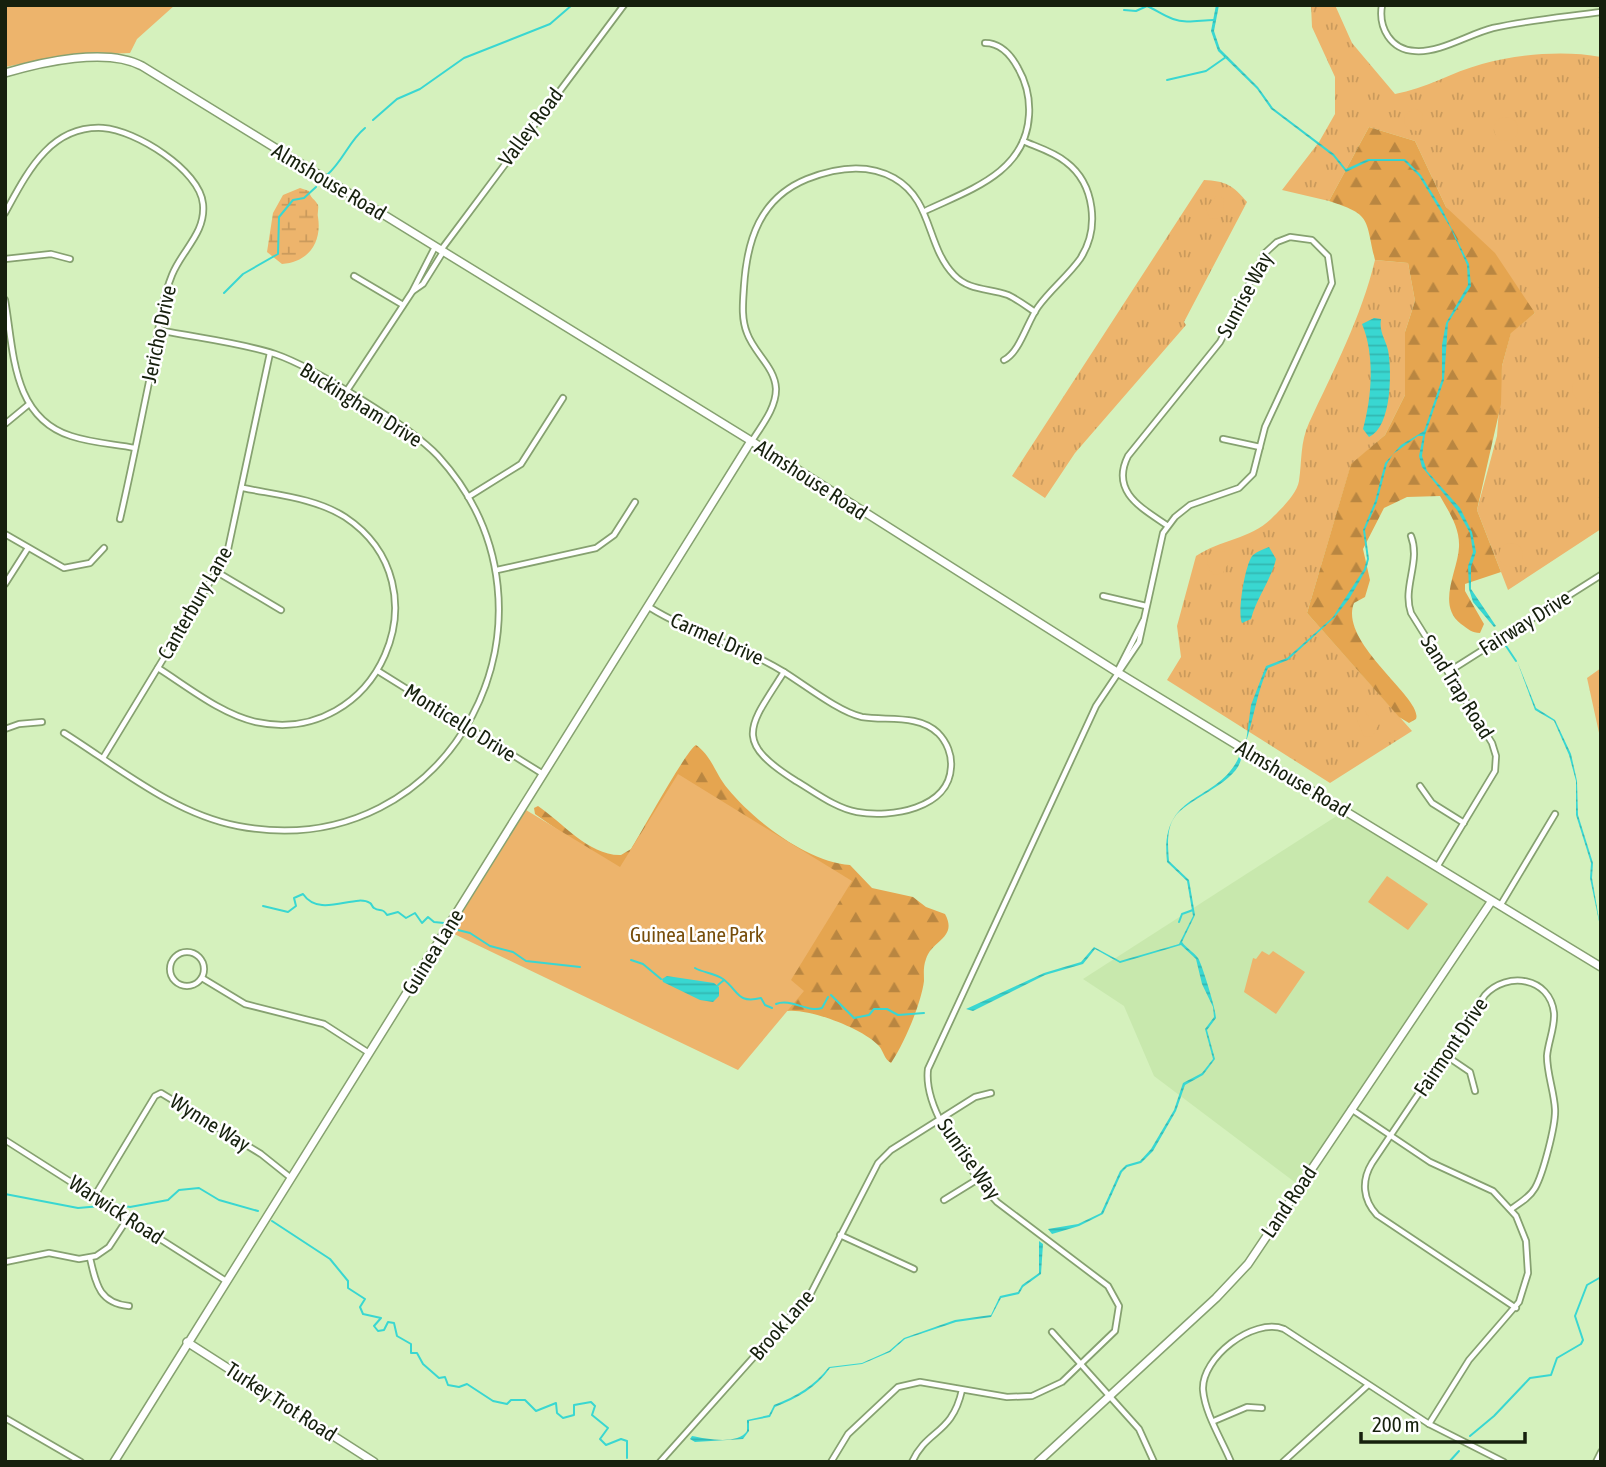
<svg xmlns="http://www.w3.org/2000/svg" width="1606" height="1467" viewBox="0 0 1606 1467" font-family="'Asap Condensed',sans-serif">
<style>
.built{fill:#c8e8ad}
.grass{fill:url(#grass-tufts)}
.forest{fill:url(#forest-firs)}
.wetland{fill:url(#wetland-marsh)}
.park{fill:#edb46c}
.water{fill:url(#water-rules)}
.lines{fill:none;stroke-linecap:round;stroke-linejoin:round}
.stream{stroke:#39d7d1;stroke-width:2}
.street-casing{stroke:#86a170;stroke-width:8}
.secondary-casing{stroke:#86a170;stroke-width:10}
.street{stroke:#fff;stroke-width:4.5}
.secondary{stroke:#fff;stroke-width:7}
.labels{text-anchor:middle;stroke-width:5;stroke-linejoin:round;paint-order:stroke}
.street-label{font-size:21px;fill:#16200d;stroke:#fff}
.park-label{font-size:21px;fill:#774d0a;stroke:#fff}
</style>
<defs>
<pattern id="grass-tufts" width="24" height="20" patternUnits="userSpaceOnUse" patternTransform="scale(1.75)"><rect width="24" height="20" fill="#edb46c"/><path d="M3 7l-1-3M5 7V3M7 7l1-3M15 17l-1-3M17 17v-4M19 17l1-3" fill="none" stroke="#ca9a5c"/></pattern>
<pattern id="forest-firs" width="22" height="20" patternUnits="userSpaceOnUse" patternTransform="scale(1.75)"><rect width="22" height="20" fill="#e5a550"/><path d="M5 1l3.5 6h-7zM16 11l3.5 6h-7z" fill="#b98641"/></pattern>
<pattern id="wetland-marsh" width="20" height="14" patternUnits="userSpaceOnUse" patternTransform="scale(1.75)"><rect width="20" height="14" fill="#edb46c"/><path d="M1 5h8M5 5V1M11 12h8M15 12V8" fill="none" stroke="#ca9a5c"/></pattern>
<pattern id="water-rules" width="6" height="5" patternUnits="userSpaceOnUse" patternTransform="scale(1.75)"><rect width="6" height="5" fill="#39d7d1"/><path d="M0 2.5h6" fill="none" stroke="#32b8b2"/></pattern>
</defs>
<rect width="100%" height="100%" fill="#d5f1bd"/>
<path class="built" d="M1346 810 1491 902 1300 1186 1154 1076 1124 1006 1083 979Z"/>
<g class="grass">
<path d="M1311 5H1335L1352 43 1395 94C1425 89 1452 72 1482 64 1519 54 1564 50 1601 57V529L1508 590 1477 510 1497 436 1502 366 1511 332 1535 313 1446 207 1415 141 1369 127 1329 201 1282 190 1319 142 1335 114V77L1312 27Z"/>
<path d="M1204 180C1225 181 1233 185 1247 202L1184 322 1186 325 1075 453 1045 498 1012 476Z"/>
<path d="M1375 260 1408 263 1415 301 1405 332V395L1385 435 1351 465 1307 613 1412 731 1330 783 1167 680 1181 657 1177 626 1196 556C1220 540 1250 539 1271 519 1280 510 1297 494 1299 481 1302 460 1300 443 1309 423 1334 369 1361 318 1375 260Z"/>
<path d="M1601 668V742L1587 678Z"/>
</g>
<g class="forest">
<path d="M1369 127 1415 141 1446 207 1495 253 1535 313 1511 333 1502 366 1501 404 1477 510 1501 572 1465 584V591L1484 624 1480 633C1472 633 1468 629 1461 624 1436 605 1458 571 1459 547 1460 528 1449 512 1440 496L1407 497 1384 508 1363 549 1370 580 1365 597 1354 603C1338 643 1424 699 1416 719L1409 723 1399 717 1307 613 1351 464 1385 435 1405 395V332L1415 301 1408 263 1375 260C1365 218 1372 215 1329 201Z"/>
<path d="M696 745C712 756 715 774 728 789 754 821 808 862 850 865L872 888 913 897 926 907 945 914C958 938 932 940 926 959 923 967 924 974 924 981 921 1004 904 1044 891 1063 884 1059 884 1052 879 1046 864 1029 809 1008 787 1011L643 882 582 847 535 814 534 808 538 806C562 822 589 856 621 855L631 849C641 833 687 749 696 745Z"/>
</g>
<path class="wetland" d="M300 188 309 191C310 198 315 199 318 205 319 209 317 213 318 217 322 242 309 262 282 264L267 252 273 213 283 195Z"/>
<g class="park">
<path d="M5 5H175L137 39 130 53 60 56 5 67Z"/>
<path d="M1414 108 1423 113 1421 127 1417 131 1408 129 1404 123 1405 115Z"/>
<circle cx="1506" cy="129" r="12"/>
<path d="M1221 196 1224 200 1223 213 1218 218 1210 219 1206 209 1215 197Z"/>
<path d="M1591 382 1596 388 1587 401H1578L1572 392 1573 384Z"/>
<circle cx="1511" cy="555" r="12"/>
<path d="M1218 551 1225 552 1231 558 1223 573 1215 575 1210 571 1207 561 1210 554Z"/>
<path d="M1360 711H1365L1370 719 1379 724 1372 737 1364 736 1355 716Z"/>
<path d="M678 774 852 881 791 980 804 991 738 1070 450 932 526 810 620 867Z"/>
<path d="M1387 876 1428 904 1408 930 1368 902Z"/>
<path d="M1262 951 1269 955 1273 951 1305 972 1276 1014 1244 992 1253 958 1256 959Z"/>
</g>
<g class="water">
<path d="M1216 5H1219L1214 31 1220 49 1258 87 1273 108 1334 154 1346 169 1368 159H1405L1421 175 1442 209 1469 264 1471 286 1448 323 1444 380 1425 435 1422 456 1427 471 1460 508 1472 532 1476 552 1471 567V589L1496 626 1494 627 1473 602 1469 589 1468 566 1473 552 1470 533 1457 510 1422 467 1419 456 1423 436H1418L1393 454 1387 464 1377 502 1365 530 1369 559 1366 570 1349 599 1334 618 1288 660 1268 668C1257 692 1254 717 1246 742L1251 705 1266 666 1287 658 1333 617 1364 569 1367 559 1363 530 1375 501 1385 463 1401 445 1424 431 1442 379V345L1446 323 1468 285 1467 265 1450 227 1419 176 1404 161H1369L1346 172 1333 156 1271 109 1257 89 1218 51 1211 31Z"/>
<path d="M1374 318 1381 319C1379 332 1385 338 1388 350 1392 371 1392 427 1369 437L1363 429C1372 397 1375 355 1362 324Z"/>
<path d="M1269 547 1276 559C1271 580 1257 597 1251 619L1242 623C1237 614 1245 563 1253 555 1258 551 1264 549 1269 547Z"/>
<path d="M1517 661 1536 708 1555 720 1571 754 1577 781 1578 815 1593 863 1592 878 1601 931 1590 878 1591 863 1576 815V781L1569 755 1554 721 1535 710Z"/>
<path d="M1241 752C1246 781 1187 797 1174 818 1166 830 1168 848 1169 861L1189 880 1195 915 1182 942C1187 949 1194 952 1198 958 1202 964 1216 1010 1216 1018L1207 1030 1215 1059 1203 1075 1185 1085 1176 1111 1153 1151 1141 1163 1127 1167 1122 1172 1103 1214 1079 1226 1052 1234 1048 1229 1078 1224 1101 1213 1120 1171 1126 1165 1140 1161 1151 1149 1174 1110 1183 1083 1202 1073 1213 1059 1205 1029 1214 1017 1213 1007 1202 984 1196 959 1181 945 1120 963 1095 949 1083 964 1045 975 973 1011 966 1009 1044 973 1081 962 1094 947 1120 961 1179 944 1193 916 1187 881 1167 862C1159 787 1221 806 1241 752Z"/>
<path d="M667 976 714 983 719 987V996L713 1002 700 1000 663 982 662 979Z"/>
<path d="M1039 1241 1043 1244 1041 1274 1023 1287 1019 1294 1001 1298 991 1317 956 1322 905 1339 890 1352 862 1364 830 1368C816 1388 797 1398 775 1407L770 1417 749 1421V1431L743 1439 695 1442 690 1439 692 1436C707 1439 738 1445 747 1431V1420L769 1415 774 1405C797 1396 814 1386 829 1367L862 1363 889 1351 904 1338 955 1320 991 1315 1000 1296 1018 1292 1022 1285 1039 1273Z"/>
</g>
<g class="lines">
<g class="stream">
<path d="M1124 10 1136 11 1147 6C1156 10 1164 16 1173 19 1186 24 1200 20 1214 20"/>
<path d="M1167 80 1206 71 1226 57"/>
<path d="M373 120 397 99 420 89 464 58 550 24 572 5"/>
<path d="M327 175C343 161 349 141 365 128"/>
<path d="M224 293 243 274 278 254 279 217 293 200 304 198 316 187"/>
<path d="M1506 646 1516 661"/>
<path d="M263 906 288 912 296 906 294 898 303 894C320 919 355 893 370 903 372 904 372 907 374 908 380 912 382 907 387 915L398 912 406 918 415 913 422 923 428 917 434 922 444 923"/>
<path d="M1179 922 1182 914 1193 910"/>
<path d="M454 929 470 933 490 946 513 952 526 961 580 967"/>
<path d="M631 960 643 964 661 979"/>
<path d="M695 968C704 973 714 973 723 979 739 991 737 1004 761 998L765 1005 772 1008"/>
<path d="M718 985 724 980"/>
<path d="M831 995 854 1018 869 1015 874 1009H887L898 1015 924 1013"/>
<path d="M776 1004C791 998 808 1013 822 1008L828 997"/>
<path d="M5 1194 78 1208 101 1206 109 1209"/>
<path d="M114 1204 130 1207 168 1200 179 1190 199 1188 219 1200 258 1211"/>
<path d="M272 1221 330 1259 348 1281V1288L365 1299 360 1307 363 1314 381 1318 374 1326 378 1331 384 1330 388 1322 394 1323 397 1336 411 1344V1353H417L423 1364 439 1378 445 1377 448 1385 459 1387 467 1384 493 1401 507 1404 511 1400H525L536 1411 556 1403 557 1413 563 1418 574 1415V1405L591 1402 595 1406 592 1415 608 1428 600 1439 606 1445 621 1439 627 1441V1458"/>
<path d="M1470 1436 1494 1416 1530 1378 1551 1375 1557 1358 1581 1344 1583 1340 1575 1316 1587 1285 1601 1277"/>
<path d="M1449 1462 1459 1451"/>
</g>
<defs>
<g id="street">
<path d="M1382 5C1378 28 1391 50 1415 51 1440 53 1469 34 1493 28 1528 20 1565 17 1601 12"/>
<path d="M925 211C969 190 1026 173 1029 115 1030 99 1026 82 1018 68 1011 55 1001 43 985 43"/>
<path d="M5 213C27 173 50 125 103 128 135 130 200 170 203 204 206 233 182 250 172 275 161 302 158 334 153 363 142 415 132 467 120 519"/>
<path d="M441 250 624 5"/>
<path d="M5 259 51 254 70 259"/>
<path d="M354 276 403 305"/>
<path d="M413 291 423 284 443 252"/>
<path d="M5 300C14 352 12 417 71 436 92 443 114 444 135 448"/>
<path d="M1004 360C1020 352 1027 322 1038 307 1050 290 1068 276 1080 259 1100 229 1095 184 1066 162 1054 152 1037 147 1023 141"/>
<path d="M346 392 412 292 435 247"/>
<path d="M5 424 28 405"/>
<path d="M1223 439 1260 447"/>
<path d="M752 441C762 425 776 408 776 389 775 367 754 353 747 333 741 318 743 302 744 286 747 240 760 198 807 179 835 168 867 163 894 178 933 200 926 246 954 275 969 291 989 288 1008 295 1017 299 1026 306 1035 312"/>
<path d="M468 497 521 464 563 398"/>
<path d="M5 534 64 568 90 563 104 548"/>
<path d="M1411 536C1421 562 1402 587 1411 613L1492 743 1496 756 1495 771 1437 867"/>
<path d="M497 570 596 548 614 535 635 502"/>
<path d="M217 572 281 610"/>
<path d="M5 584 28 548"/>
<path d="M1103 596 1146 606"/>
<path d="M649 607C692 634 741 645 784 672"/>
<path d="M158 668C188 687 221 714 256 722 377 748 449 586 345 517 315 498 277 495 243 488"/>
<path d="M378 671 543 774"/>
<path d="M784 672C805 685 839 712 862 717 887 721 918 714 938 733 947 742 952 755 951 767 949 809 891 818 857 812 835 808 815 792 796 781 733 741 748 728 784 672Z"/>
<path d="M1117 672 1143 621"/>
<path d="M1448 672 1601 575"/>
<path d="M5 729 19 724 42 722"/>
<path d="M64 733C118 767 174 814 238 826 452 867 582 614 438 456 411 427 313 367 275 354 238 342 197 338 159 330"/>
<path d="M103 758 227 554 270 353"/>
<path d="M1420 786 1432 803 1464 823"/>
<path d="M1500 906 1555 814"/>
<circle cx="187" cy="969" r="17"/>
<path d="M202 978 245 1004 324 1024 369 1053"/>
<path d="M1445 1055 1470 1072 1475 1091"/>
<path d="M1351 1109 1430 1162 1493 1191 1516 1216 1526 1241 1528 1273 1519 1302 1469 1360 1429 1424"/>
<path d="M5 1140 226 1281"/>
<path d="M94 1197 155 1096 161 1093 261 1154 291 1178"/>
<path d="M944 1200 978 1179"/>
<path d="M1511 1209C1520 1203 1530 1197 1535 1188 1543 1174 1556 1125 1555 1109 1554 1091 1547 1074 1547 1056 1548 1042 1555 1028 1554 1013 1550 977 1507 971 1485 995L1372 1163C1361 1181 1363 1200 1377 1215L1516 1308"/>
<path d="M840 1235 914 1269"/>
<path d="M90 1258C96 1284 99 1303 129 1306"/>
<path d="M5 1262 49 1253 79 1259 96 1256 109 1247 128 1218"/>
<path d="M1052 1332 1139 1429 1154 1462"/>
<path d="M5 1418 81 1462"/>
<path d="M1214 1421 1247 1407 1262 1408"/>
<path d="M660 1462 811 1293 878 1163 891 1150 975 1097 991 1093"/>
<path d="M831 1462 848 1434 898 1387 920 1382 1007 1397 1032 1396 1062 1382 1115 1331 1119 1306 1108 1286 997 1202 987 1191C964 1159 923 1109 928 1069L1096 706 1139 642 1163 533 1175 517 1190 505 1239 488 1253 474 1265 427 1332 283 1328 256 1312 240 1290 237 1277 242 1265 253 1220 342 1128 456C1110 492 1142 508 1168 526"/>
<path d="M912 1462C927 1429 952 1435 962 1390"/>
<path d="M1231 1462C1222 1440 1205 1414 1203 1390 1201 1358 1253 1317 1284 1329L1429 1424 1504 1462"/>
<path d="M1283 1462 1368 1385"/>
<path d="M1596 1462 1601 1452"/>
</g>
<g id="secondary">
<path d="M5 73C42 62 107 47 142 66L792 466 1117 672 1601 967"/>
<path d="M187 1342 374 1462"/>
<path d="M114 1462 751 441"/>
<path d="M1038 1462 1216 1298 1248 1264 1491 902"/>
</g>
</defs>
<use href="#street" class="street-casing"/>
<use href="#secondary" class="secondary-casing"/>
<use href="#street" class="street"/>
<use href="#secondary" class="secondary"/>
</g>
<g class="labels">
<g class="street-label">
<text transform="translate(531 127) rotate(-53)" y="7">Valley Road</text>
<text transform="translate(329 182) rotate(31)" y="7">Almshouse Road</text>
<text transform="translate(1245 295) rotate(-62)" y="7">Sunrise Way</text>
<text transform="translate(159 334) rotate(-78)" y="7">Jericho Drive</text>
<text transform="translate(361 405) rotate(32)" y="7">Buckingham Drive</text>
<text transform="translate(811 480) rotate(33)" y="7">Almshouse Road</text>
<text transform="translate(195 603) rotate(-60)" y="7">Canterbury Lane</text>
<text transform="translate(1525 623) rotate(-32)" y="7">Fairway Drive</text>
<text transform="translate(717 639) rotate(24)" y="7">Carmel Drive</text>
<text transform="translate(1457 687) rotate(58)" y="7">Sand Trap Road</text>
<text transform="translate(460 723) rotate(32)" y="7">Monticello Drive</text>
<text transform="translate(1293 779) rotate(31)" y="7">Almshouse Road</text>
<text transform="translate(433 952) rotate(-58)" y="7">Guinea Lane</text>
<text transform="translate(1451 1047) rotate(-56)" y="7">Fairmont Drive</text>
<text transform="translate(210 1123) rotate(32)" y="7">Wynne Way</text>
<text transform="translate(969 1159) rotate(55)" y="7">Sunrise Way</text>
<text transform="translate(1289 1202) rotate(-56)" y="7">Land Road</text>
<text transform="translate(116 1210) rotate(33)" y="7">Warwick Road</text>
<text transform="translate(782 1325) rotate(-49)" y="7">Brook Lane</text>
<text transform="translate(281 1402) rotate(33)" y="7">Turkey Trot Road</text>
</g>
<g class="park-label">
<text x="697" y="942">Guinea Lane Park</text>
</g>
</g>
<rect width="1606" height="1467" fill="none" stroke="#16200d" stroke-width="14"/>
<path d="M1361 1432v10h164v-10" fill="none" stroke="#16200d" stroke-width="3.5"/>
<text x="1372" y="1432" font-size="21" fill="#16200d" stroke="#ffffff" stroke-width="5" paint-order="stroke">200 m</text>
</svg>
